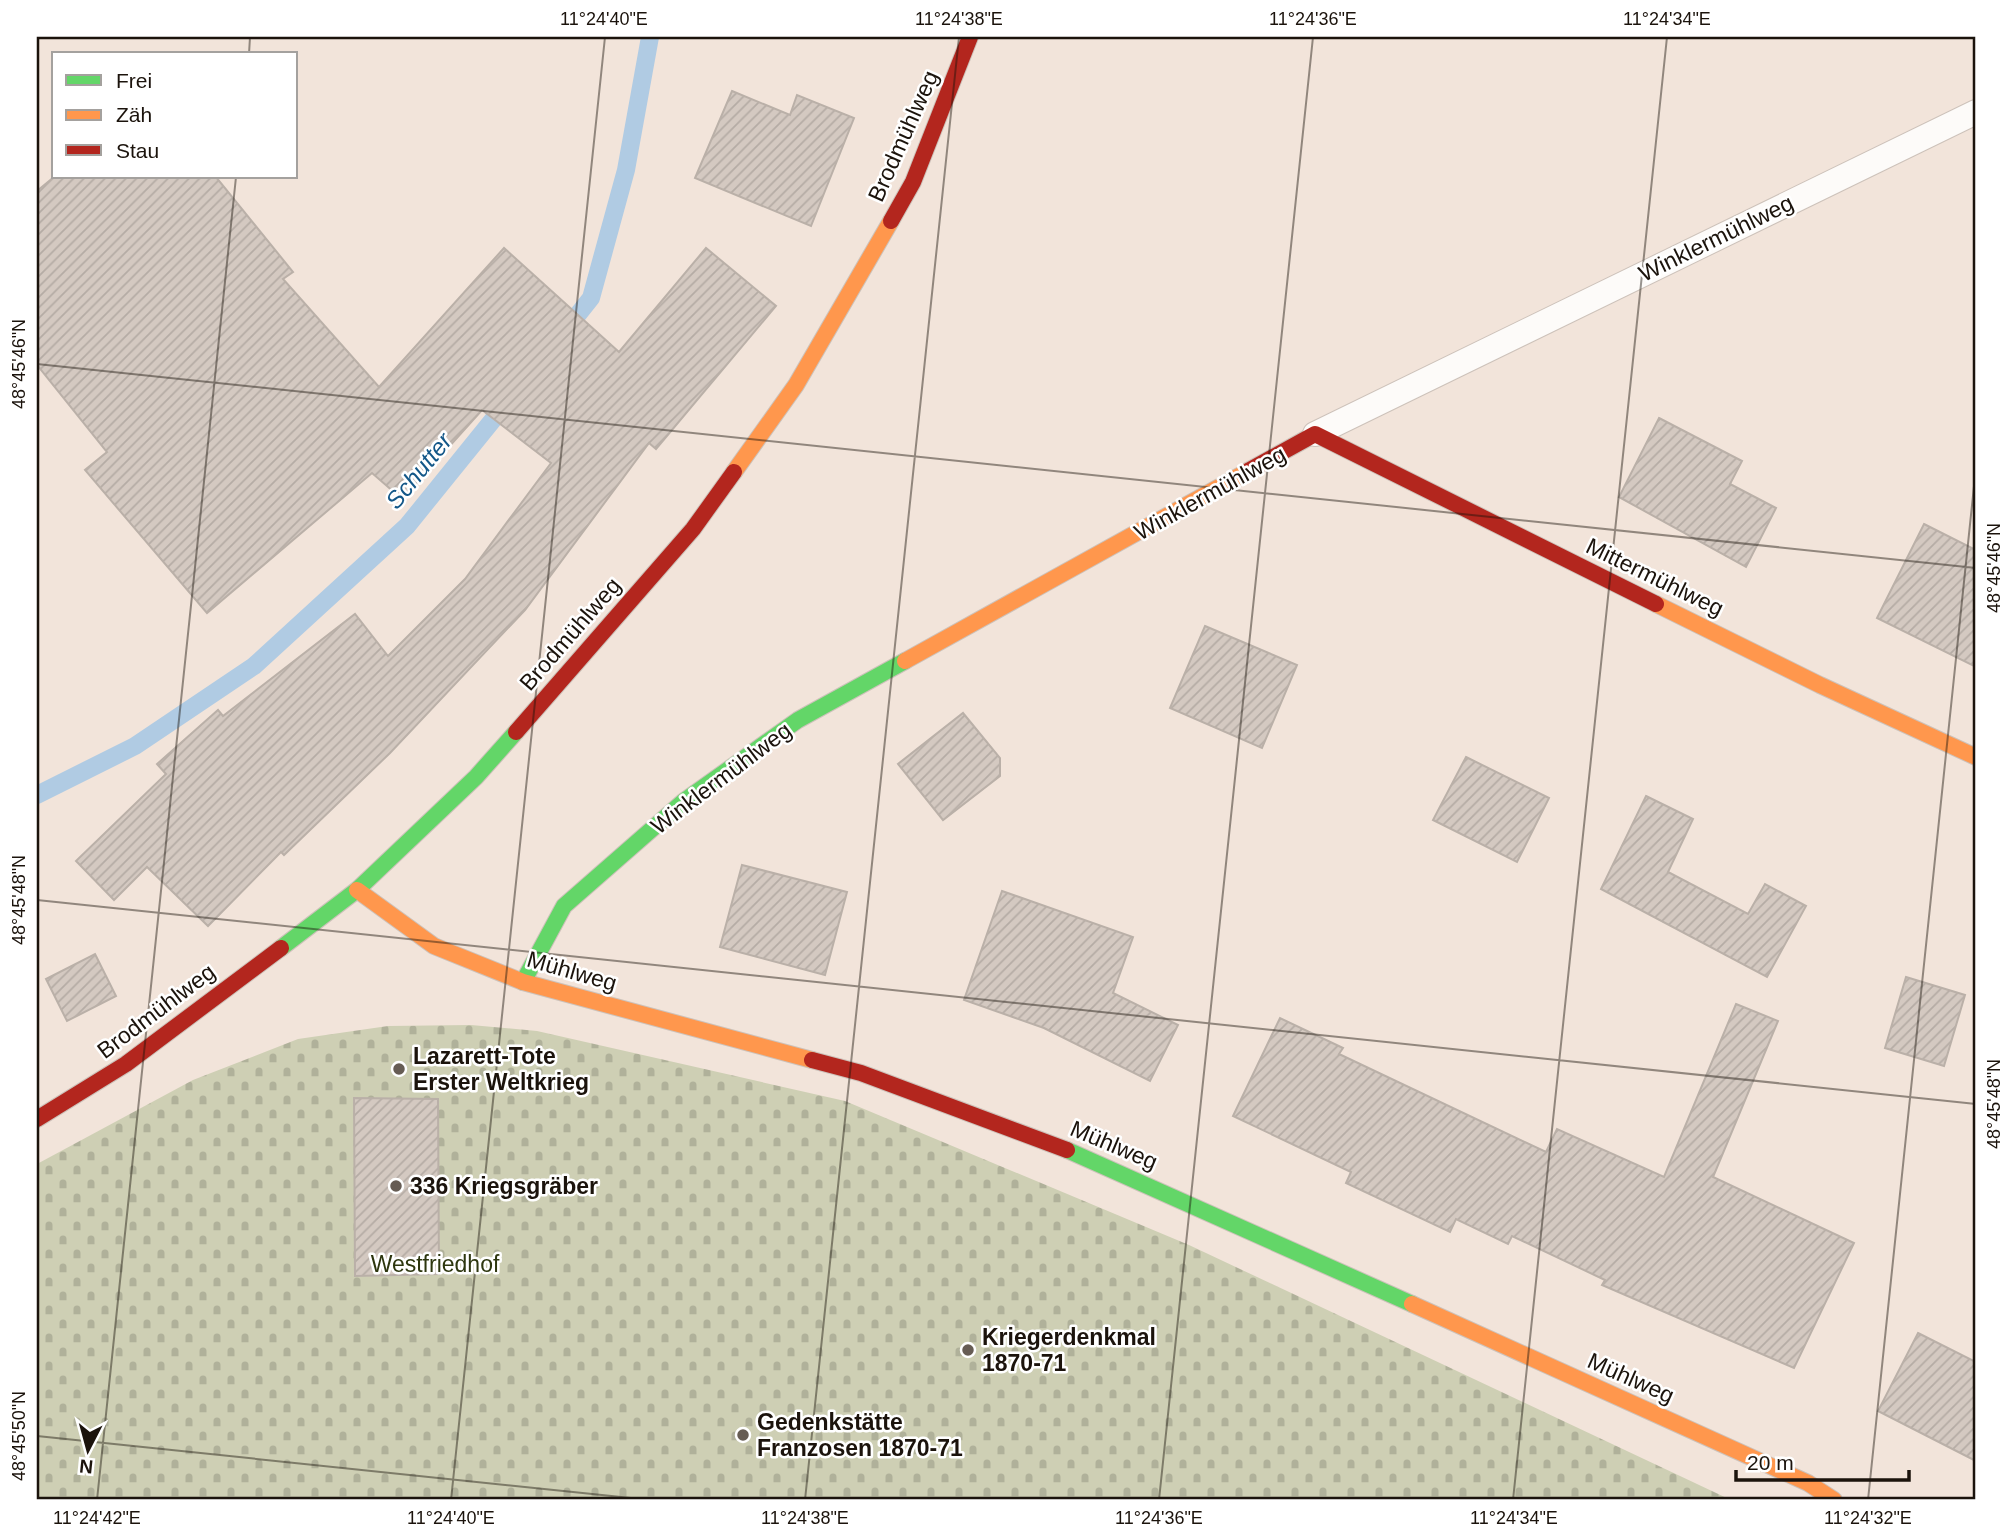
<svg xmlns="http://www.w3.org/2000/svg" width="2013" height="1537" viewBox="0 0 2013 1537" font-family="Arial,sans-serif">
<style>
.cemetery{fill:url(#cemetery-stones)}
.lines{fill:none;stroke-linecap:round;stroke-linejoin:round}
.stream{stroke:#b0cbe3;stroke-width:18}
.building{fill:url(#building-hatch);stroke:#bab0a8;stroke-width:2}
.lane-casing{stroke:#cdc2ba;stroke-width:26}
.fast-casing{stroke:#cdc2ba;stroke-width:18}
.slow-casing{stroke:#cdc2ba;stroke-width:18}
.jam-casing{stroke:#cdc2ba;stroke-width:18}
.lane{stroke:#fdfbf9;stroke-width:24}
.fast{stroke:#63d668;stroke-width:16}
.slow{stroke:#ff974d;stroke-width:16}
.jam{stroke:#b3261e;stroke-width:16}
.ticks{fill:none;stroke:#1b130c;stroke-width:2;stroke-opacity:0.45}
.poi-dot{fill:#665c54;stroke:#fff;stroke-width:2.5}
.labels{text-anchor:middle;stroke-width:5;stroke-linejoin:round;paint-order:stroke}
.street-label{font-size:23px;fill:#1b130c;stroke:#fff}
.poi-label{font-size:23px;font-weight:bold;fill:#1b130c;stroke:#fff;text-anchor:start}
.park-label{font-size:23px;fill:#2d360e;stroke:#fff}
.water-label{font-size:24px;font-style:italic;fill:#135788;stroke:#fff}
.neatline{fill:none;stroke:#1b130c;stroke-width:2.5}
.ticks-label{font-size:18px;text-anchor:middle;fill:#1b130c}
</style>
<defs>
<pattern id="cemetery-stones" width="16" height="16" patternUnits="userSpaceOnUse" patternTransform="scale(1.75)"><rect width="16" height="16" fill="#cecfb4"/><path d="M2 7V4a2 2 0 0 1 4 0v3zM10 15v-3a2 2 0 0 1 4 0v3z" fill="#b0b19a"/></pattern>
<pattern id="building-hatch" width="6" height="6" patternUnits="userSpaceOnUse" patternTransform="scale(1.75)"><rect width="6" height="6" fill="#d4c9c1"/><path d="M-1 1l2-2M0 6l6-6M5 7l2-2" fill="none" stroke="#b5aca5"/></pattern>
</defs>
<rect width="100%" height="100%" fill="#f2e4da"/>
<path class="cemetery" d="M471 1025 537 1031 845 1101 1189 1245 1731 1500H37V1164L193 1080 298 1039 388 1026Z"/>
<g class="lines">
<g class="stream">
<path d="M564 332 591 298 626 170 650 37"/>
<path d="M37 795 135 746 254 666 407 526 509 400"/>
</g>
</g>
<g class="building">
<path d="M732 91 790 115 797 95 854 118 811 226 695 178Z"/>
<path d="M54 177H216L293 272 283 279 379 387 504 248 619 352 706 248 776 306 656 449 649 443 525 610 390 753 284 855 281 852 208 926 147 867 114 900 76 861 166 774 157 764 218 710 223 716 355 614 388 656 465 579 551 463 482 410 402 499 372 473 207 613 85 470 107 452 37 365V191Z"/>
<path d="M1659 418 1742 461 1730 484 1776 508 1746 567 1619 497Z"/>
<path d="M1924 524 1976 550V667L1877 618Z"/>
<path d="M1205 626 1297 665 1262 748 1170 708Z"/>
<path d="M963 713 1000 758V776L943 820 898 764Z"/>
<path d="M1466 757 1549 798 1517 862 1433 820Z"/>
<path d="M1646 796 1693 819 1668 872 1748 914 1765 884 1806 906 1767 977 1601 889Z"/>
<path d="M742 865 847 892 825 975 720 947Z"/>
<path d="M1002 891 1133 937 1113 993 1178 1025 1150 1081 1044 1028 964 1000Z"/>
<path d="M95 954 116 996 67 1021 46 979Z"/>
<path d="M1906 977 1965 995 1944 1066 1885 1048Z"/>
<path d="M1736 1004 1778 1021 1713 1177 1854 1243 1794 1368 1602 1285 1605 1280 1512 1236 1508 1244 1456 1219 1450 1232 1346 1183 1351 1172 1233 1116 1280 1018 1343 1048 1339 1054 1546 1152 1557 1129 1664 1177Z"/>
<path d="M354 1098 438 1099 439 1274 355 1276Z"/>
<path d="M1918 1333 1976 1362V1461L1878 1411Z"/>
</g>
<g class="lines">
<defs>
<path id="lane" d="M1315 434 1976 112"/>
<g id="fast">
<path d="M281 948 357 890 476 777 516 732"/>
<path d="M523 982 564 906 684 801 798 720 905 661"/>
<path d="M1067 1150 1412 1304"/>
</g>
<g id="slow">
<path d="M734 472 796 385 891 221"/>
<path d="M1656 604 1820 685 1976 757"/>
<path d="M905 661 1248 471"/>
<path d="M357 890 434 946 523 982 812 1060"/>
<path d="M1412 1304 1808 1483 1834 1500"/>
</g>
<g id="jam">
<path d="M891 221 913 182 970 37"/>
<path d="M1248 471 1315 434 1656 604"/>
<path d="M516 732 693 529 734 472"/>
<path d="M812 1060 861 1073 1067 1150"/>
<path d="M37 1119 126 1064 281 948"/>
</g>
</defs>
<use href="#lane" class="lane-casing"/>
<use href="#fast" class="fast-casing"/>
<use href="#slow" class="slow-casing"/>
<use href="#jam" class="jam-casing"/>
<use href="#lane" class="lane"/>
<use href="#fast" class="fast"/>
<use href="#slow" class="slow"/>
<use href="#jam" class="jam"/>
</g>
<path class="ticks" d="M249 54 250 37M37 364 1976 568M37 900 1976 1104M37 1436 650 1500M97 1500 236 177M451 1500 605 37M805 1500 959 37M1159 1500 1313 37M1513 1500 1667 37M1868 1500 1976 467"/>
<g class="poi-dot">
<circle cx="399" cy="1069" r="7"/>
<circle cx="396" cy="1186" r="7"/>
<circle cx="968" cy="1350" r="7"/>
<circle cx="743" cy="1435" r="7"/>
</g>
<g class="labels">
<g class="street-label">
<text transform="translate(903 136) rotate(-66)" y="8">Brodmühlweg</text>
<text transform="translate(1716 238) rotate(-26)" y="8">Winklermühlweg</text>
<text transform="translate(1210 493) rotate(-29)" y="8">Winklermühlweg</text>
<text transform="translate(1655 577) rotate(26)" y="8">Mittermühlweg</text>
<text transform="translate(570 634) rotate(-49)" y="8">Brodmühlweg</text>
<text transform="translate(721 778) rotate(-37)" y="8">Winklermühlweg</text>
<text transform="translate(572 971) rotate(16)" y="8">Mühlweg</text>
<text transform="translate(156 1011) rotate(-37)" y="8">Brodmühlweg</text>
<text transform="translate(1114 1145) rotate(23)" y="8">Mühlweg</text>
<text transform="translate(1631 1378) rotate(24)" y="8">Mühlweg</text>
</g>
<g class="poi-label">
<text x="413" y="1064">Lazarett-Tote<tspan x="413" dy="26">Erster Weltkrieg</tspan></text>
<text x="410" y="1194">336 Kriegsgräber</text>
<text x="982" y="1345">Kriegerdenkmal<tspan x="982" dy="26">1870-71</tspan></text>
<text x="757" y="1430">Gedenkstätte<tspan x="757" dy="26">Franzosen 1870-71</tspan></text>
</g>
<g class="park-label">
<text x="435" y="1272">Westfriedhof</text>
</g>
<g class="water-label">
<text transform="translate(419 471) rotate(-51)" y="8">Schutter</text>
</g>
</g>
<rect width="2013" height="1537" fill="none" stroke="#ffffff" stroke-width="77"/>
<rect x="52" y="52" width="245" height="126" fill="#ffffff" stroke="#a4a19e" stroke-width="2"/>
<rect x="66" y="75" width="35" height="10" fill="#63d668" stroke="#a4a19e" stroke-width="2"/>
<text x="116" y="88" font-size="21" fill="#1b130c">Frei</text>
<rect x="66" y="110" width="35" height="10" fill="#ff974d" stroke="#a4a19e" stroke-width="2"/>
<text x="116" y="122" font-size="21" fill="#1b130c">Zäh</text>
<rect x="66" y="145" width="35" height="10" fill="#b3261e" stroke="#a4a19e" stroke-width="2"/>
<text x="116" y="158" font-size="21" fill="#1b130c">Stau</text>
<g transform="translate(88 1450) rotate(186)" stroke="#ffffff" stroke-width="5" paint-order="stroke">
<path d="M0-5L12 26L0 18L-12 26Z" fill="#1b130c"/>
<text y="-10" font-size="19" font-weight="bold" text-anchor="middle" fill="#1b130c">N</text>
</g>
<path d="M1736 1470v10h173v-10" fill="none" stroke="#1b130c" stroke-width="3.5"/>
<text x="1747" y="1470" font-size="21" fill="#1b130c" stroke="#ffffff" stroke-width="5" paint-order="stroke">20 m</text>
<rect x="38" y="38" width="1936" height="1460" class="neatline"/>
<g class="ticks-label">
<text x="604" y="25">11°24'40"E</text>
<text x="959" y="25">11°24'38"E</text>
<text x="1313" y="25">11°24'36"E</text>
<text x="1667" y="25">11°24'34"E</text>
<text transform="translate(19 364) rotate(-90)" y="6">48°45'46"N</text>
<text transform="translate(1994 568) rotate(-90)" y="6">48°45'46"N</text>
<text transform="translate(19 900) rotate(-90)" y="6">48°45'48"N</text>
<text transform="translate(1994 1104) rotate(-90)" y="6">48°45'48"N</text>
<text transform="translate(19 1436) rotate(-90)" y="6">48°45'50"N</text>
<text x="97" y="1524">11°24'42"E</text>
<text x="451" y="1524">11°24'40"E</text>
<text x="805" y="1524">11°24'38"E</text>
<text x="1159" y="1524">11°24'36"E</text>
<text x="1514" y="1524">11°24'34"E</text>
<text x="1868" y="1524">11°24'32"E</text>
</g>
</svg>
